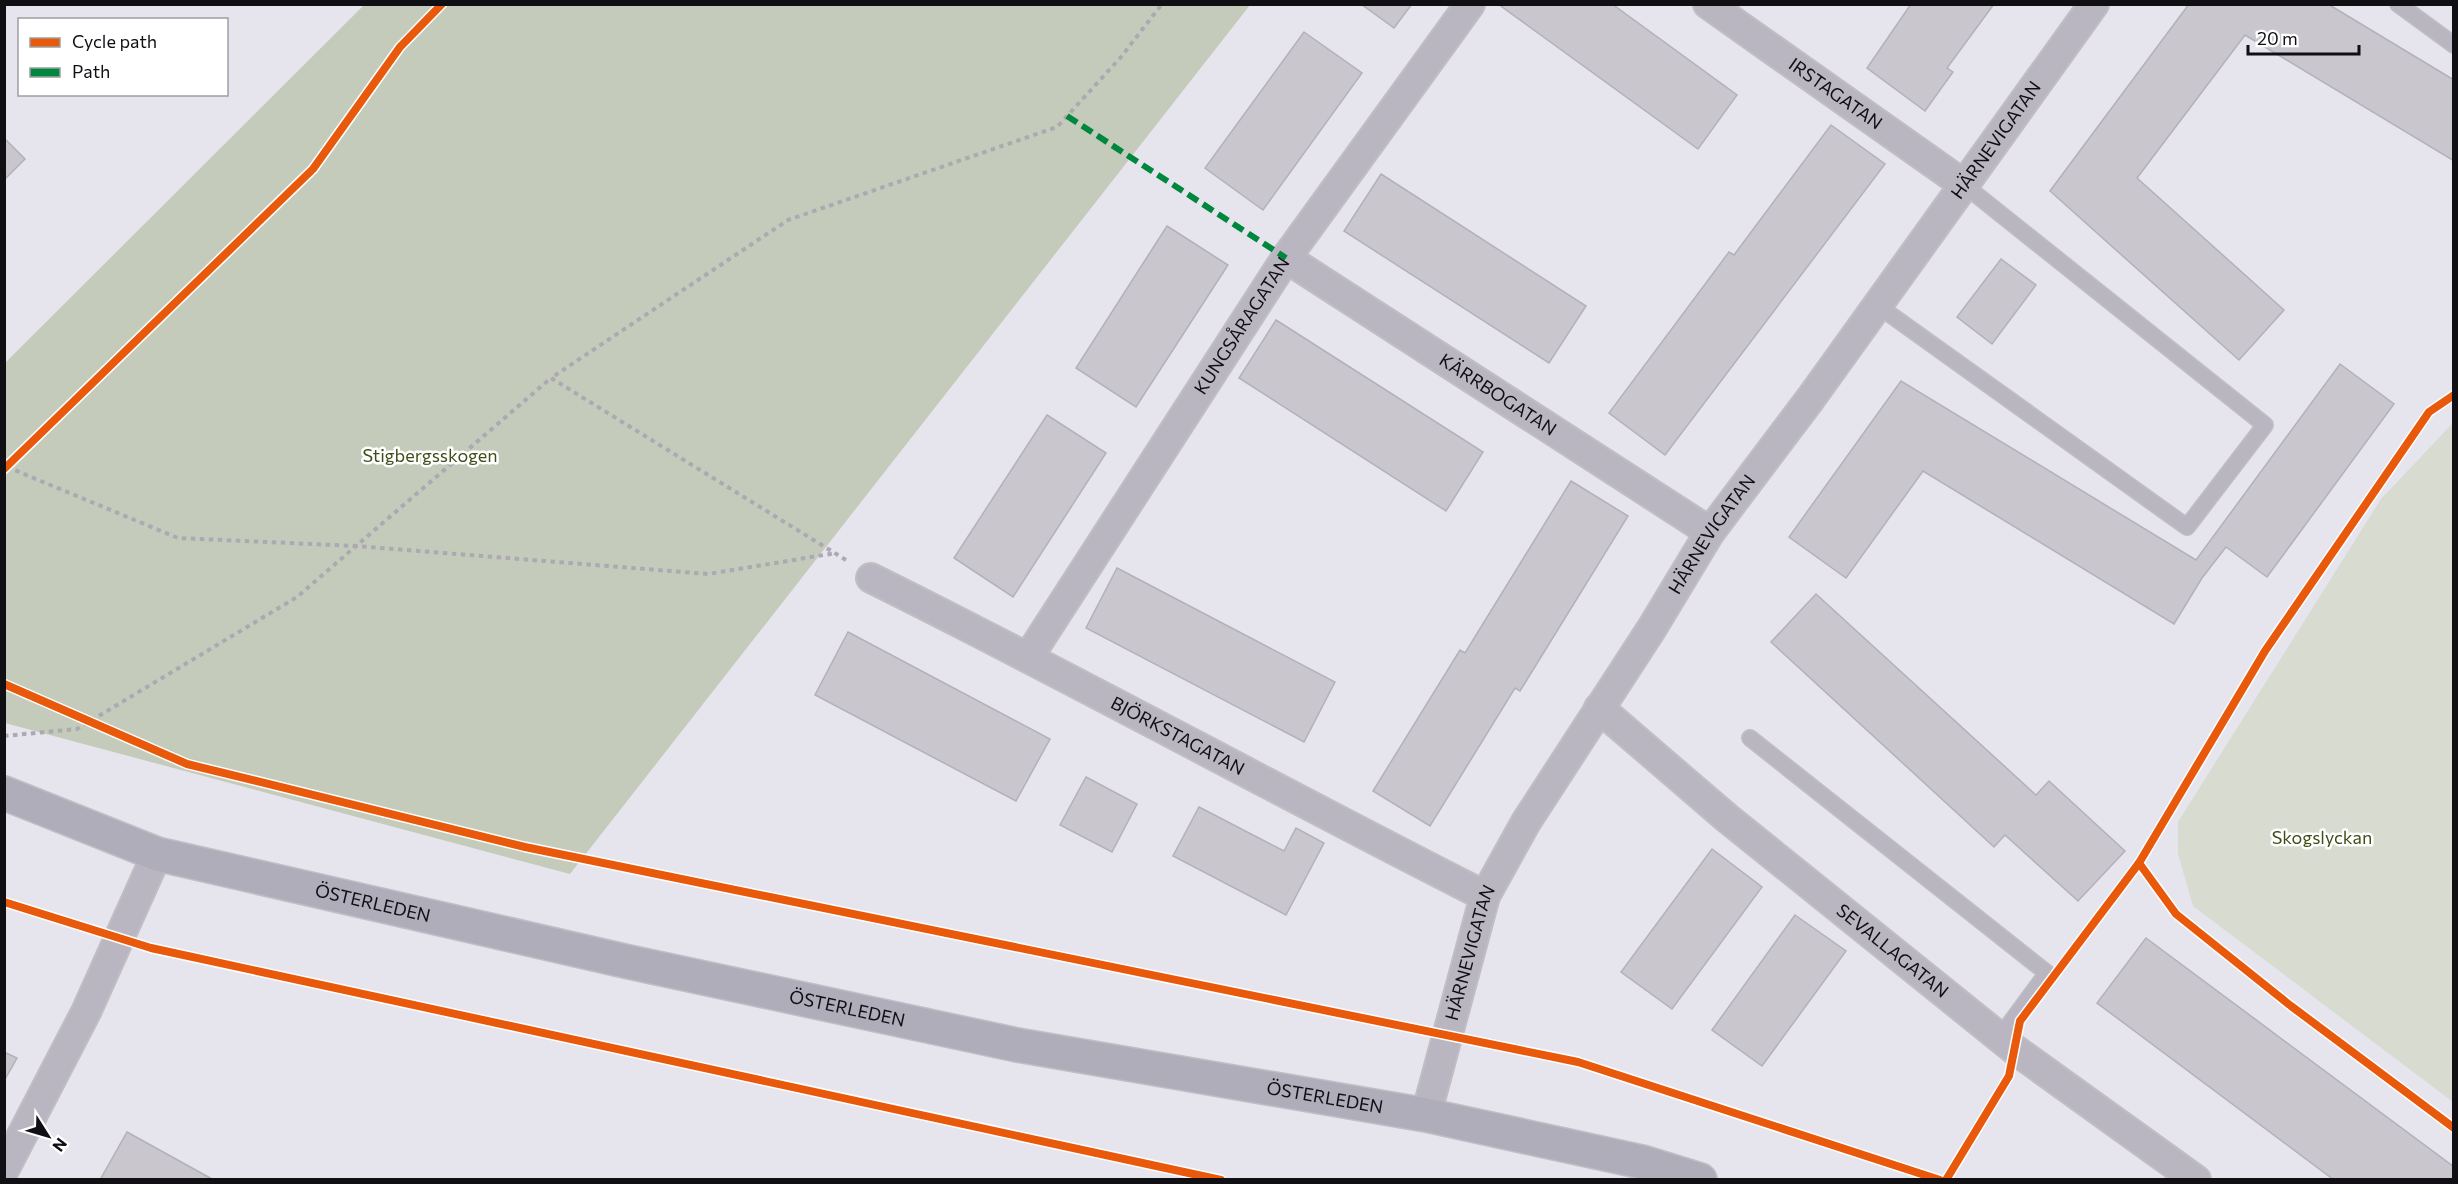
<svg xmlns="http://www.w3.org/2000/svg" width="2458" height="1184" viewBox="0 0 2458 1184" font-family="Commissioner,sans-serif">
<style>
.green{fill:#d7dbd0}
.forest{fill:#c5cbbb}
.building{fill:#c9c7cd;stroke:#b3b1b8;stroke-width:1.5}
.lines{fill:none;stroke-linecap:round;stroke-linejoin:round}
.lane-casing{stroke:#c0bec4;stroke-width:18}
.street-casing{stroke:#c0bec4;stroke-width:32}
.secondary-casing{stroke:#c0bec4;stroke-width:36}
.path{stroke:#aca9b2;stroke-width:4;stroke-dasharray:4.5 4.5;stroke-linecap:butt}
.lane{stroke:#b9b6c2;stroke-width:15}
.street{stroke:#b9b6c2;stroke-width:28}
.secondary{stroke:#b0adbb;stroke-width:33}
.quiet{stroke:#00873e;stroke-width:6;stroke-dasharray:12 6;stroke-linecap:butt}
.cycleway-casing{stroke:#fff;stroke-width:11}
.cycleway{stroke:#e8590c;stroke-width:8}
.labels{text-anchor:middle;stroke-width:5;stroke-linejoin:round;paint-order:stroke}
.street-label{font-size:18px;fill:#100f14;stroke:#fff}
.park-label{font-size:18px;fill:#3e4e16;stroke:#fff}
</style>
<rect width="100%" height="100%" fill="#e6e4ec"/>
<path class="green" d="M2453 423V1102L2193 906 2178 854V822L2381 499Z"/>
<path class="forest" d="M364 5H1250L570 874 5 723V363Z"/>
<g class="building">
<path d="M1361 4H1412L1394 28Z"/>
<path d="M1498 4H1612L1737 95 1698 149Z"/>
<path d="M1911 4H1994L1947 68 1953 72 1925 111 1867 68Z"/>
<path d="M2189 4H2328L2454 80V161L2245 35 2137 178 2284 310 2239 360 2050 191Z"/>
<path d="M1304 32 1362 73 1263 210 1205 168Z"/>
<path d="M1831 125 1885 164 1665 455 1609 413 1729 252 1734 255Z"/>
<path d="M4 138 25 159 4 180Z"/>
<path d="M1381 174 1586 306 1549 363 1344 231Z"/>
<path d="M1167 226 1228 265 1136 407 1076 368Z"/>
<path d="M2001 259 2036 285 1992 344 1957 317Z"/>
<path d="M1276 320 1483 452 1446 511 1239 378Z"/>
<path d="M2340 364 2394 404 2267 577 2226 547 2202 578 2174 624 1923 471 1846 578 1789 537 1901 381 2196 560Z"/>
<path d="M1047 415 1106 453 1013 597 954 558Z"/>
<path d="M1571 481 1628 516 1520 691 1515 688 1430 826 1373 791 1460 650 1465 653Z"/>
<path d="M1117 568 1335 682 1304 742 1086 628Z"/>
<path d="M1816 594 2036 795 2049 781 2125 851 2078 901 2005 835 1994 847 1771 642Z"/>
<path d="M848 632 1050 739 1016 801 815 695Z"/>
<path d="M1086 777 1137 804 1112 852 1060 825Z"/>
<path d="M1199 807 1284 851 1296 828 1324 843 1286 915 1173 856Z"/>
<path d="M1712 849 1762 887 1672 1009 1621 972Z"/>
<path d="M1795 915 1846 951 1762 1066 1712 1030Z"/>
<path d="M2146 938 2454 1167V1180H2334L2097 1003Z"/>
<path d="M4 1052 17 1058 4 1081Z"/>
<path d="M127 1132 212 1179 211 1180H100Z"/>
</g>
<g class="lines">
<defs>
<g id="lane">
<path d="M2398 4 2454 45"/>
<path d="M1877 305 2187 527 2265 425 1963 184"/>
<path d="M1750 738 2047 973 2000 1037"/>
</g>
<g id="street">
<path id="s1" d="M1708 4 1963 184"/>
<path id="s2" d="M1286 258 1710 532"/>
<path id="s3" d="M871 578C1077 680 1279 792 1485 896"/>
<path id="s4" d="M1029 656 1286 258 1470 4"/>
<path id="s5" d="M1599 708 1727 818 2014 1049 2196 1180"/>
<path id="s6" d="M1426 1115 1485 896 1526 822 1652 628 1710 532 1811 398 2094 4"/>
<path d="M4 1170 86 1012 157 854"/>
</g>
<g id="secondary">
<path id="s7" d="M4 793 157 854 629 962 1017 1045 1426 1115 1642 1162 1700 1180"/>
</g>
</defs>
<use href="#lane" class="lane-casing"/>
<use href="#street" class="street-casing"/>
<use href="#secondary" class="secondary-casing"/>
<g class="path">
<path d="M7 467 178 538 356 546 551 378"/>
<path d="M846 560 551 378 788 220 1057 127 1121 57 1162 4"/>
<path d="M4 736 77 729 297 597 356 546 708 574 836 553"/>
</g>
<use href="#lane" class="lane"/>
<use href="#street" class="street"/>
<use href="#secondary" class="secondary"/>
<path class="quiet" d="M1067 116 1286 258"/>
<defs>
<g id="cycleway">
<path d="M4 469 313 169 400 47 442 4"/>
<path d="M4 684 187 764 525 847 1578 1062 1940 1180"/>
<path d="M2139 863 2176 914 2291 1006 2454 1128"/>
<path d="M4 902 151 948 1221 1180"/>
<path d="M1946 1180 2009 1076 2020 1021 2139 863 2265 651 2429 412 2454 395"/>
</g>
</defs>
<use href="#cycleway" class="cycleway-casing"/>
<use href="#cycleway" class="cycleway"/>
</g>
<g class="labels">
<g class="street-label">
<text dy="6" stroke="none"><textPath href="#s1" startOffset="156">IRSTAGATAN</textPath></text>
<text dy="6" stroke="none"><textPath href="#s6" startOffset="1140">HÄRNEVIGATAN</textPath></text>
<text dy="6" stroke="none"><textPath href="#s4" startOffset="393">KUNGSÅRAGATAN</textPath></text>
<text dy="6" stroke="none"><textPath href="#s2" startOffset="252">KÄRRBOGATAN</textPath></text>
<text dy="6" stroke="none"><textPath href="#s6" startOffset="654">HÄRNEVIGATAN</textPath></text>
<text dy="6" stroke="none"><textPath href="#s3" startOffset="345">BJÖRKSTAGATAN</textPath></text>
<text dy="6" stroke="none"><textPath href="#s7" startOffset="386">ÖSTERLEDEN</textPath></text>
<text dy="6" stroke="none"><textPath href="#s5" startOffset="381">SEVALLAGATAN</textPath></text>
<text dy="6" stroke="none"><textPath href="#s6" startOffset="168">HÄRNEVIGATAN</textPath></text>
<text dy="6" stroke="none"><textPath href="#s7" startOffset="872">ÖSTERLEDEN</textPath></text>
<text dy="6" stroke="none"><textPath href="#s7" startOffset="1358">ÖSTERLEDEN</textPath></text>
</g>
<g class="park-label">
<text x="430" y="462">Stigbergsskogen</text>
<text x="2322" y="844">Skogslyckan</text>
</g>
</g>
<rect width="2458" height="1184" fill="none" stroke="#100f14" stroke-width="12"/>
<rect x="18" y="18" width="210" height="78" fill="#ffffff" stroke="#9f9fa1" stroke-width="1.5"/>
<rect x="30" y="38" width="30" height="9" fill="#e8590c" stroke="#9f9fa1" stroke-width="1.5"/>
<text x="72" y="48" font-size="18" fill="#100f14">Cycle path</text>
<rect x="30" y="68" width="30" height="9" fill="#00873e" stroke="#9f9fa1" stroke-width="1.5"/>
<text x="72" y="78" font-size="18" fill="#100f14">Path</text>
<g transform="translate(48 1136) rotate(127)" stroke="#ffffff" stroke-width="4.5" paint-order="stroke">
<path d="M0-4.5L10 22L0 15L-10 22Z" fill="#100f14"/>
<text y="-9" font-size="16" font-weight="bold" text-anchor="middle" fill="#100f14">N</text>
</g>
<path d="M2248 45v9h111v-9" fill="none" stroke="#100f14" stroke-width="3"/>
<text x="2257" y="45" font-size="18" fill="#100f14" stroke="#ffffff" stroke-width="4.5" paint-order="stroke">20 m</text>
</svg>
